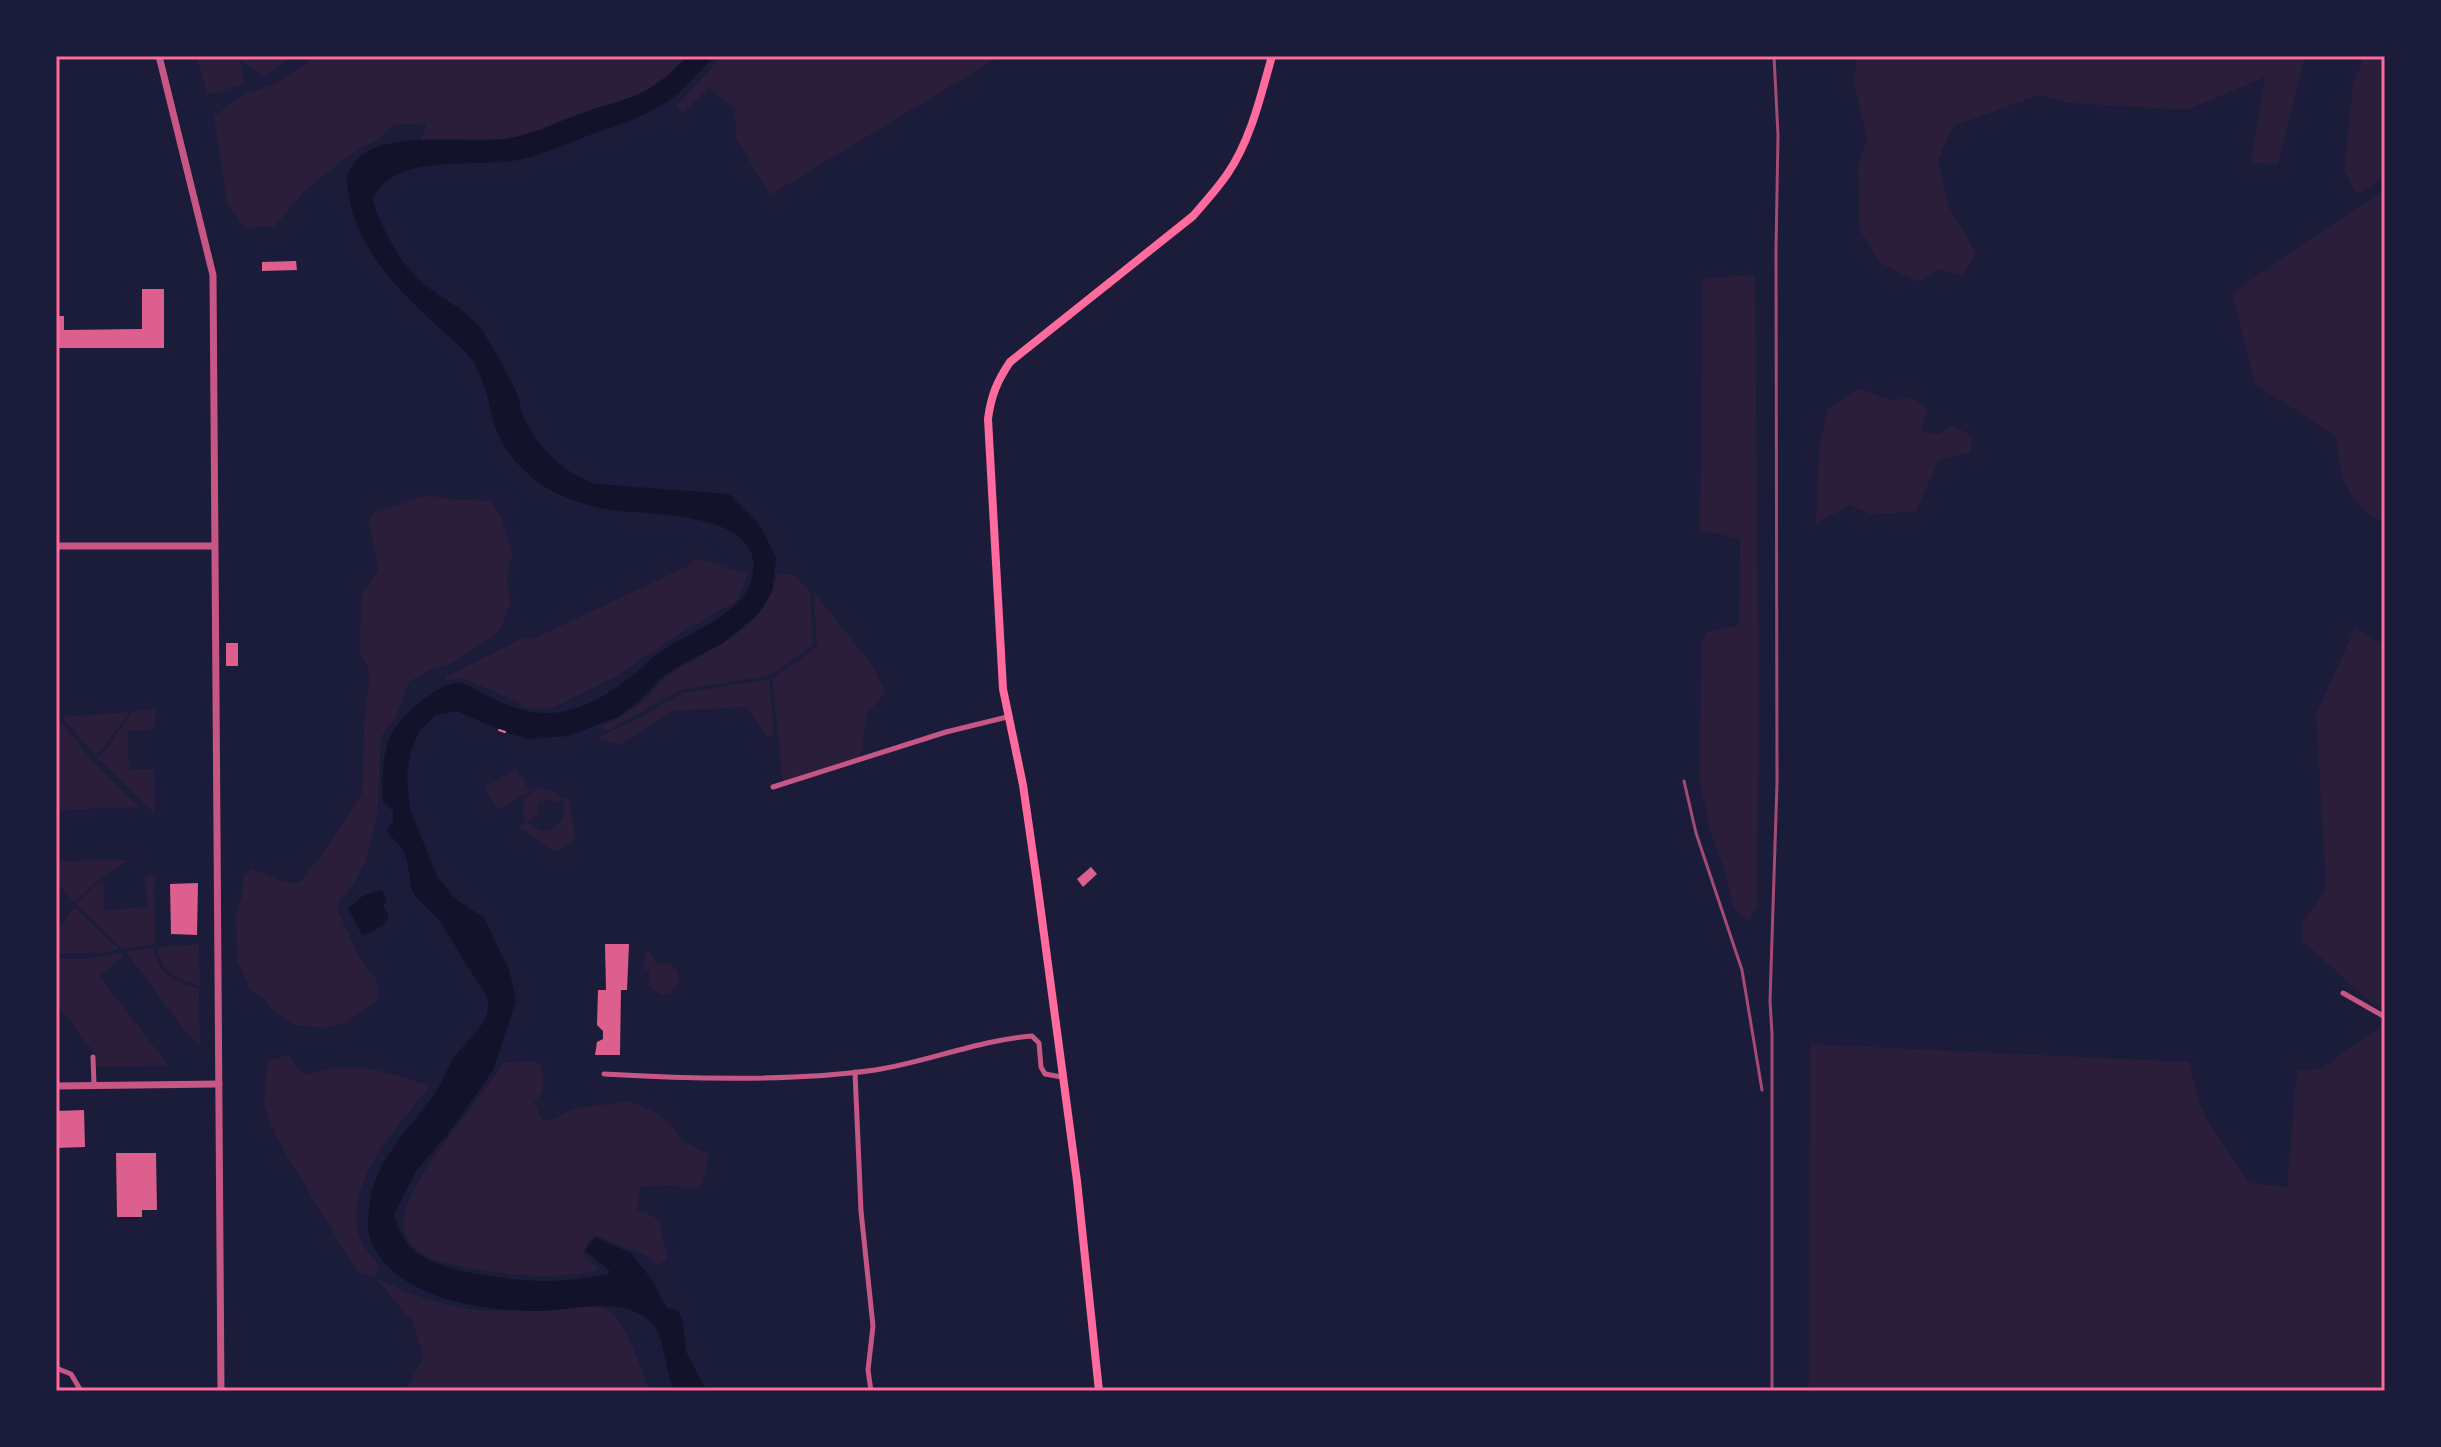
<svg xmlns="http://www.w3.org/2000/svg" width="2441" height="1447" viewBox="0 0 2441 1447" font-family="'Alegreya Sans',sans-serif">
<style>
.green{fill:#2a1e3b;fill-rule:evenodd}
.water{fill:#12122b}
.building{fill:#dd5f8e}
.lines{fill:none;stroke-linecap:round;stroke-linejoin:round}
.path{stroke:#ff6b9d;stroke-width:2}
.minor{stroke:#c65784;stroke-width:5}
.tertiary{stroke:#c65784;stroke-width:7}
.secondary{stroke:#ff6b9d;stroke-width:8}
.rail{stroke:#a44b75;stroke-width:3}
.neatline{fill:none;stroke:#ff6b9d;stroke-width:3}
</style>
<rect width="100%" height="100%" fill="#1b1b3a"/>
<g class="green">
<path d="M196 56H291L265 76 240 60 244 84 208 95Z"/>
<path d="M318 56H687L672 73 643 93 538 131 506 139 421 141 427 123 393 125 381 139 357 149 304 191 275 226 245 228 227 202 214 116 245 94 274 84Z"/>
<path d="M722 56H1001L770 195 736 138 735 109 709 88 683 113 676 107Z"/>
<path d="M1857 56H2305L2278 164 2251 163 2265 77 2187 110 2068 103 2039 95 1954 126 1938 159 1948 205 1976 253 1962 276 1939 269 1917 282 1881 263 1859 229 1858 165 1867 140 1854 83Z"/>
<path d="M2364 56H2385V177L2357 194 2344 171 2353 85Z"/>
<path d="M2385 190V524C2345 502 2341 480 2336 437L2255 384 2232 293Z"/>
<path d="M1755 275 1759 700 1757 905 1750 920 1734 909 1727 878 1710 830 1700 780 1701 644 1706 632 1739 625 1740 539 1700 530 1703 278Z"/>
<path d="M1859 388 1892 400 1910 398 1928 410 1920 431 1939 434 1952 425 1972 436 1971 452 1938 461 1916 512 1870 514 1849 505 1816 524 1819 449 1827 410Z"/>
<path d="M428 495 448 499 490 501 501 518 511 550 512 558 509 565 507 583 511 602 502 626 491 638 452 663 429 670 409 682 398 712 381 737 378 812 365 863 354 883 336 907 361 961 376 978 378 1000 346 1023 322 1028 296 1025 277 1014 265 1000 250 989 237 960 236 913 242 897 243 877 252 868 286 883 300 882 320 857 362 793 364 724 370 673 359 650 362 592 378 571 369 520 374 513Z"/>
<path d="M695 558 748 574 737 601 672 638 618 675 551 709 524 708 518 702 463 678 447 680 445 677 523 638H535L690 565Z"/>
<path d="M777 573 794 575 810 591 813 645 769 676 681 690 605 732 602 726C617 719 631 711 644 700 651 693 657 684 665 678 710 644 763 637 777 573Z"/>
<path d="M814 593 873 666 885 692 867 714 861 757 783 783 772 679 817 647Z"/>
<path d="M2355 628 2385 645V1009L2369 1001 2303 941V922L2326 887 2316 715Z"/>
<path d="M769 679 774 734 768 738 746 707 672 711 619 745 596 738 639 718 683 693Z"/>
<path d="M156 709 154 730 128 731 129 769H154V813L97 758 108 748 132 711Z"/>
<path d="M129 712 105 746 95 755 62 717Z"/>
<path d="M56 716 94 763 140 807 56 810Z"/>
<path d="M516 768 530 791 499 810 485 788Z"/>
<path d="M541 788 555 791 562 799 568 796 576 839 555 852 518 827 526 822C519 806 524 793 541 788ZM562 800C569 817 559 830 541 831L526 823 536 816 539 803 547 800 556 803Z"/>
<path d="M129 860 95 883 75 903 56 882V861Z"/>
<path d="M158 875 154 887 155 944 123 949 76 904 96 884 103 881 105 910 147 907 145 876Z"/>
<path d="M74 907 119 949 104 953 56 954V931Z"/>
<path d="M199 944 200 986C179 979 158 972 158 947Z"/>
<path d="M154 947C155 975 176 982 199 989L200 1046 187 1034 126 952Z"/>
<path d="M648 949 657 964C669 961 678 966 680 980L671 993 661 995 649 986V971L644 969 645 954Z"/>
<path d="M120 953 123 957 99 976 169 1066 96 1067V1055L56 1003V959H86Z"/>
<path d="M2380 1027 2385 1029V1391H1809L1810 1044 2189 1062 2200 1106 2218 1138 2250 1183 2287 1187 2297 1071 2322 1068Z"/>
<path d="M289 1055 304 1075C317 1073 329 1067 342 1067 371 1066 403 1076 430 1086 399 1127 350 1172 357 1228 359 1242 371 1256 379 1266L375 1277C416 1298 458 1312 504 1311 529 1310 588 1300 608 1310 625 1319 642 1372 650 1391H404L424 1358 412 1321 375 1277 357 1272 277 1139 264 1105 267 1061Z"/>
<path d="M528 1061 537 1062 542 1066 543 1091 534 1103 543 1120 553 1119 573 1109 629 1101 653 1111 669 1123 683 1141 709 1154 702 1187 692 1189 673 1185 640 1187 637 1211 649 1214 660 1221 663 1242 668 1255 666 1261 657 1265 650 1257 595 1235 587 1243 583 1254 599 1270C554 1281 509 1275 464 1267 443 1263 410 1256 404 1230 395 1190 482 1100 503 1063Z"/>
</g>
<g class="water">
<path d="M687 56H715C700 70 684 91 667 102 641 119 610 127 582 138 559 147 537 157 512 161 470 167 394 153 372 199 383 231 400 264 426 286 445 301 470 312 483 332 495 350 506 372 516 391 520 400 520 411 525 420 539 449 565 474 596 484L729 494 760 525 776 558 772 592 759 613 722 644 682 664 661 678 641 699 618 717 568 736 528 739 505 732 456 711 436 715 419 731 411 751 407 775 410 810 438 878 453 897 484 918 509 970 516 1001 493 1070 451 1130 416 1171 394 1214C398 1228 403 1241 414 1251 439 1273 519 1282 552 1281 570 1281 589 1277 607 1275L610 1271 585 1250 596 1238 631 1253 651 1279 667 1308 678 1310 683 1323 686 1352 707 1391H674C666 1373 664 1334 652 1323 622 1293 572 1312 535 1311 482 1310 406 1300 376 1251 368 1237 367 1225 369 1210 373 1162 406 1133 433 1096 443 1083 446 1068 457 1054 468 1039 489 1025 488 1004 487 991 479 984 472 973 462 957 453 942 443 926 436 914 423 906 415 895 408 886 410 870 407 860 404 847 393 841 387 830L393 821V811L383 802C382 782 382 754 391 735 399 717 441 680 461 683 467 684 475 690 481 693 505 704 526 715 553 713 580 711 608 695 628 679 640 671 650 658 663 650 685 636 737 614 748 589 781 511 656 516 612 510 593 507 571 501 554 492 529 480 503 452 495 426 488 404 486 381 473 361 463 347 448 336 435 324 398 290 361 252 350 202 348 188 344 178 352 166 376 127 464 144 504 139 532 136 556 122 582 113 603 105 627 101 647 90 663 81 674 70 687 56Z"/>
<path d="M382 890 387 902 383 905 389 917C383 927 373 932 362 935L348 908 363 896Z"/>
</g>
<g class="building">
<path d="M296 261 297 270 262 271V262Z"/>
<path d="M142 289H164V348H56V316H64V330L142 329Z"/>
<rect x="226" y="643" width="12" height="23"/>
<path d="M1091 867 1097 874 1083 887 1077 879Z"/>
<path d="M198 883 197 935 171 934 170 884Z"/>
<path d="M605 944H629L627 990H621L620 1055H595L597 1042 603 1039V1031L597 1025 598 990H606Z"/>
<path d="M84 1110 85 1147 56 1148V1111Z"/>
<path d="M116 1153H156L157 1210H142V1217H117Z"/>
</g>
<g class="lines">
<path class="path" d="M499 730 505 732"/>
<g class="minor">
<path d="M773 787 946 732 1007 717"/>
<path d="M2343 993 2385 1017"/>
<path d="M93 1057 94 1085"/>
<path d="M855 1072 861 1211 873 1326 868 1370 871 1391"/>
<path d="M604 1074C689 1079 791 1082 875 1070 928 1062 978 1040 1032 1036L1039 1043 1041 1067 1045 1074 1062 1077"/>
<path d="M56 1368 71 1374 81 1391"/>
</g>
<g class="tertiary">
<path d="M159 56 213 275 221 1391"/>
<path d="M56 546H214"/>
<path d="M56 1086 219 1084"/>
</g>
<path class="secondary" d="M1099 1391 1077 1181 1037 882 1023 785 1003 689 988 419C991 396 997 381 1010 362L1193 216C1205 202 1218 188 1228 173 1251 139 1261 95 1272 56"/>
<g class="rail">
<path d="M1684 781 1696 833 1742 970 1762 1090"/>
<path d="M1772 1391V1034L1770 1001 1777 783 1776 249 1778 135 1774 56"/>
</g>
</g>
<rect width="2441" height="1447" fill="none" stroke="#1b1b3a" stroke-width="116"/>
<rect x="58" y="58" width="2325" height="1331" class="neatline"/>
</svg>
